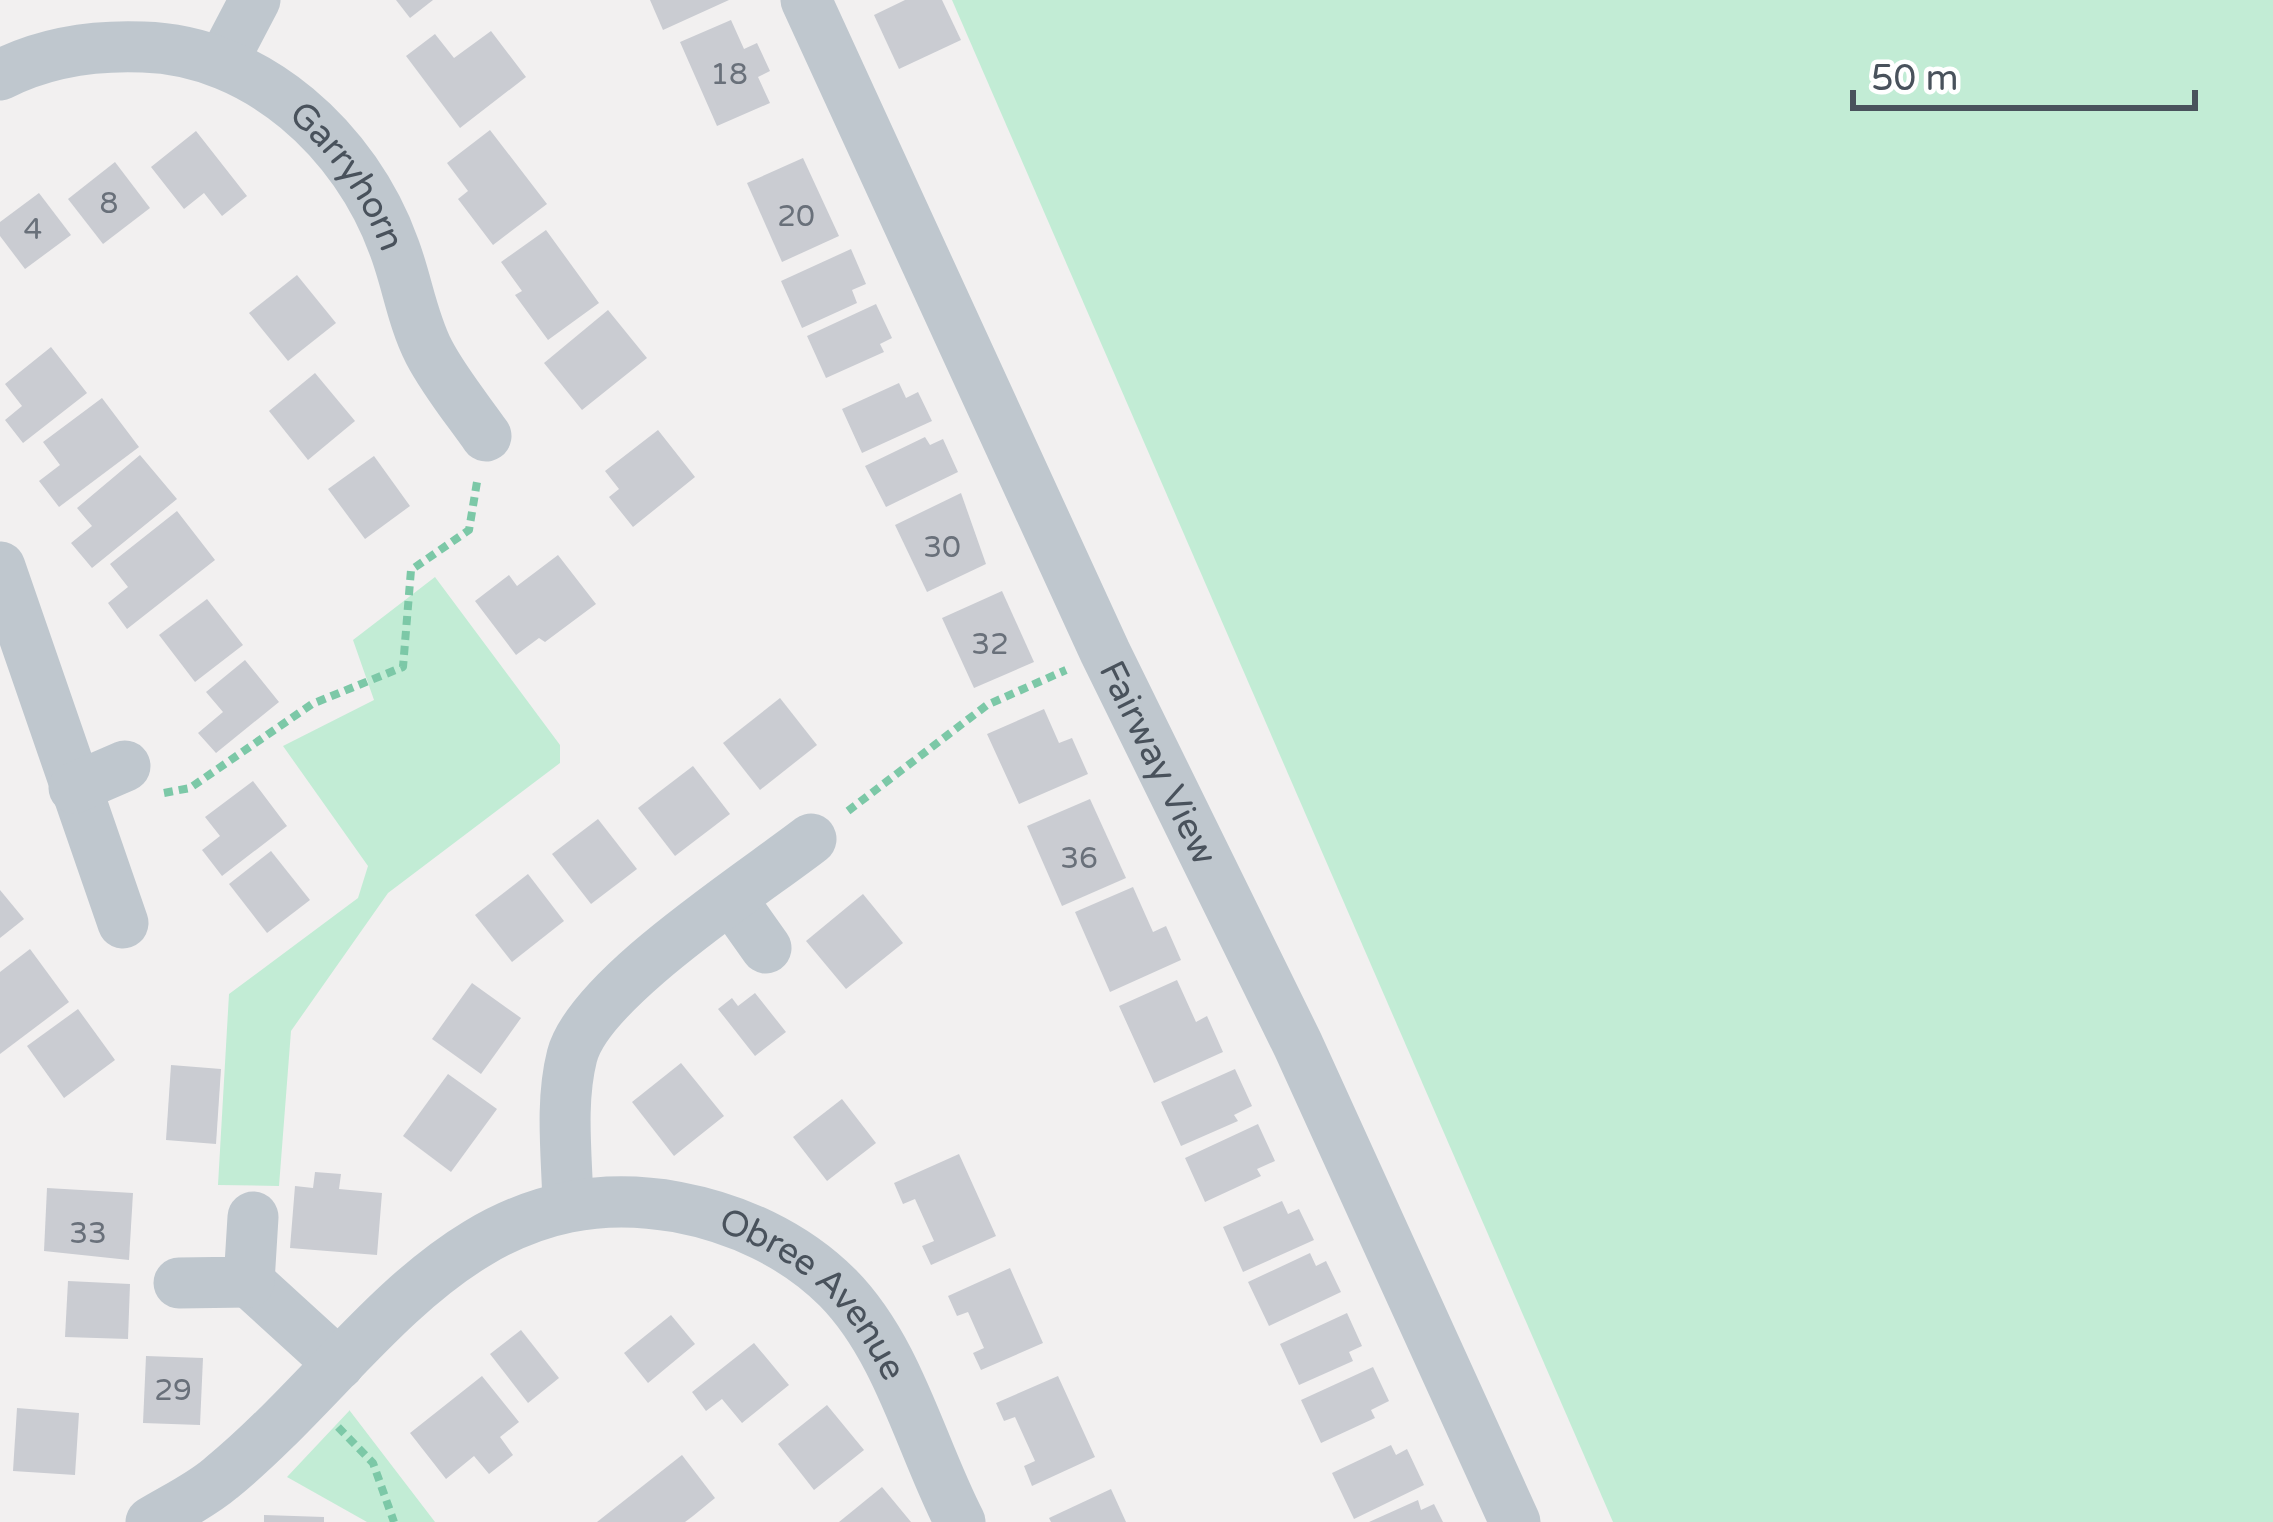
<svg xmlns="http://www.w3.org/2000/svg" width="2273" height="1522" viewBox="0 0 2273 1522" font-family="'Varela Round',sans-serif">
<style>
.green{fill:#c2ecd5}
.building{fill:#caccd2}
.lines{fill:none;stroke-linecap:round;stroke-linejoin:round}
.path{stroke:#7cc8a7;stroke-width:8;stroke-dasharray:9 6;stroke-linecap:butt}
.street{stroke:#bfc7ce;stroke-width:51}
.labels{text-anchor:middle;stroke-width:9;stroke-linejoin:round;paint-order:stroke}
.number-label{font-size:30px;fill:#69707a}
.street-label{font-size:36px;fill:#49525c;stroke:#fff}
</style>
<rect width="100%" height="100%" fill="#f2f0f0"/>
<g class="green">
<path d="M952 0H2273V1522H1613Z"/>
<path d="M435 577 560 745V763L388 893 291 1031 279 1186 218 1185 229 994 358 898 368 866 283 746 374 700 353 640Z"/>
<path d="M350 1410V1411L435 1522H367L287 1477Z"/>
</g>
<g class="building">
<path d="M396 0H433L410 18Z"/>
<path d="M650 0H729L663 30Z"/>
<path d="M905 0H942L961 40 899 69 874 15Z"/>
<path d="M731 20 744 49 757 43 770 71 758 77 770 103 717 126 680 42Z"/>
<path d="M491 31 526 77 460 128 406 56 435 34 454 58Z"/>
<path d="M490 130 547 204 493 245 458 199 468 191 447 163Z"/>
<path d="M196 131 247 196 222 216 204 193 184 209 151 167Z"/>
<path d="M803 158 839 236 782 262 747 183Z"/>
<path d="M115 162 150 208 103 244 68 199Z"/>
<path d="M39 193 71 235 25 269 0 236V222Z"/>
<path d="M546 230 599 303 548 340 515 295 522 291 501 262Z"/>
<path d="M851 249 866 284 852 290 857 303 802 328 781 281Z"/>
<path d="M297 275 336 323 288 361 249 313Z"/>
<path d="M876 304 892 338 880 344 884 352 826 378 807 336Z"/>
<path d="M608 310 647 358 582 410 544 363Z"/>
<path d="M51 347 87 393 23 443 5 420 22 406 5 384Z"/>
<path d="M315 373 355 421 308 460 269 411Z"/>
<path d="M899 383 906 398 918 392 932 421 862 453 842 409Z"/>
<path d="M102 398 139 447 59 507 39 481 60 465 43 442Z"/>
<path d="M658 430 695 477 633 527 609 497 619 489 605 471Z"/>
<path d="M925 437 930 445 943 439 958 472 886 507 865 466Z"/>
<path d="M140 455 177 499 92 568 71 543 92 526 77 508Z"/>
<path d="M374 456 410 506 365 539 328 489Z"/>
<path d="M961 493 986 564 927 592 895 525Z"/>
<path d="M177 511 215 560 127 629 108 603 128 587 110 564Z"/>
<path d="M558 555 596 604 545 642 539 638 516 655 475 601 509 575 517 586Z"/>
<path d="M1002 591 1034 662 974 688 942 618Z"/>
<path d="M207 599 243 645 195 682 159 635Z"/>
<path d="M245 660 279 702 216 753 198 733 223 712 206 692Z"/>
<path d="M780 698 817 745 760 790 723 743Z"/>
<path d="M1044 709 1059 743 1072 738 1088 774 1019 804 987 734Z"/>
<path d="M693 766 730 814 675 856 638 808Z"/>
<path d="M253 781 287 826 222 876 202 850 220 836 205 817Z"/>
<path d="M1090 799 1126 878 1062 906 1027 826Z"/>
<path d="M598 819 637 869 591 904 552 854Z"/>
<path d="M271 851 310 900 267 933 229 884Z"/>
<path d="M528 874 564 921 512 962 475 915Z"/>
<path d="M1133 887 1153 932 1166 926 1181 960 1110 992 1075 912Z"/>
<path d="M0 890 24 919 0 938Z"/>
<path d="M863 894 903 943 846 989 806 941Z"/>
<path d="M30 949 69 1002 0 1054V972Z"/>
<path d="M1177 980 1196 1022 1207 1016 1223 1052 1154 1083 1119 1006Z"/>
<path d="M472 983 521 1018 481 1074 432 1039Z"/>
<path d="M755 993 786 1032 755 1056 718 1009 732 998 738 1006Z"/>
<path d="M78 1009 115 1060 64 1098 27 1046Z"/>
<path d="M681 1063 724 1116 674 1156 632 1102Z"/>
<path d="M171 1065 221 1069 216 1144 166 1140Z"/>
<path d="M1235 1069 1252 1106 1234 1115 1238 1121 1181 1146 1161 1102Z"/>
<path d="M448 1074 497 1109 451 1172 403 1136Z"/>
<path d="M842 1099 876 1143 827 1181 793 1137Z"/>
<path d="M1258 1124 1275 1161 1257 1169 1261 1176 1205 1202 1185 1158Z"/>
<path d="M959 1154 996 1236 931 1265 922 1246 934 1241 915 1199 903 1204 894 1183Z"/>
<path d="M315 1172 341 1174 339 1189 382 1193 377 1255 290 1248 295 1186 313 1188Z"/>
<path d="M47 1188 133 1193 129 1260 44 1251Z"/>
<path d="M1282 1201 1288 1214 1299 1209 1314 1240 1243 1272 1223 1227Z"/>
<path d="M1310 1253 1316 1266 1326 1261 1341 1292 1269 1326 1248 1282Z"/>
<path d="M1010 1268 1043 1343 981 1370 973 1353 984 1348 968 1312 957 1316 948 1296Z"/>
<path d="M68 1281 130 1284 128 1339 65 1337Z"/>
<path d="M1347 1313 1362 1346 1349 1352 1353 1361 1299 1385 1280 1344Z"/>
<path d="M671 1315 695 1344 648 1383 624 1353Z"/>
<path d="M521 1330 559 1378 528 1403 490 1354Z"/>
<path d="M754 1343 789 1385 742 1423 722 1399 706 1411 692 1392Z"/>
<path d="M146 1356 203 1358 200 1425 143 1423Z"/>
<path d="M1373 1367 1389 1401 1371 1410 1375 1418 1321 1443 1301 1400Z"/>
<path d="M482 1376 519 1422 500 1437 513 1455 489 1474 474 1456 446 1479 410 1433Z"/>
<path d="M1058 1376 1095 1457 1032 1486 1024 1466 1035 1461 1015 1417 1004 1421 996 1403Z"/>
<path d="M827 1405 864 1450 814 1490 778 1444Z"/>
<path d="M17 1408 79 1413 75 1475 13 1471Z"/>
<path d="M1391 1445 1396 1455 1407 1449 1424 1485 1354 1519 1332 1473Z"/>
<path d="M682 1455 715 1498 693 1516 685 1522H597Z"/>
<path d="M882 1487 911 1522H839Z"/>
<path d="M1111 1489 1126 1522H1051L1049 1518Z"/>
<path d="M1418 1500 1421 1510 1434 1504 1443 1522H1369Z"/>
<path d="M264 1515 324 1517V1522H264Z"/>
</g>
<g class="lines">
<g class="path">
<path d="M164 793 190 788 312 704 403 667 411 570 469 530 477 482"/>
<path d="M848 811 987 705 1066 670"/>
<path d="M338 1427 373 1463 394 1522"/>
</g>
<g class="street">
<path id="s1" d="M806 0 1105 652 1298 1045 1515 1522"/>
<path d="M223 61 255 0"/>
<path id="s2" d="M0 75C45 52 92 45 143 47 257 50 356 141 394 247 407 281 412 319 429 352 444 381 467 409 486 436"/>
<path d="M0 567 123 923"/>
<path d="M74 788 125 766"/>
<path d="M732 900 766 948"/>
<path d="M568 1205C567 1157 560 1103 572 1056 589 989 753 884 811 839"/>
<path d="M249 1282 339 1364"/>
<path d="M179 1283 249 1282 253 1217"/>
<path id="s3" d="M151 1522C174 1508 200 1496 221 1478 365 1360 460 1168 677 1207 736 1218 794 1244 838 1288 899 1350 921 1447 960 1522"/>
</g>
</g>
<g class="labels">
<g class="number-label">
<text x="729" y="84">18</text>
<text x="109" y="213">8</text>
<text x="796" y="226">20</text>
<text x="33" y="239">4</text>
<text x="942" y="557">30</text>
<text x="990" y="654">32</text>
<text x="1079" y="868">36</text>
<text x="88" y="1243">33</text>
<text x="173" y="1400">29</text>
</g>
<g class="street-label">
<text dy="13" stroke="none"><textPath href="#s2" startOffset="402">Garryhorn</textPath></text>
<text dy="13" stroke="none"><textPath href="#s1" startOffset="840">Fairway View</textPath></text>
<text dy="13" stroke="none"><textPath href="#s3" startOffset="807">Obree Avenue</textPath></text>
</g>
</g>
<path d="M1853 90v18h342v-18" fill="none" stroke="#49525c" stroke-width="6"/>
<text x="1871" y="90" font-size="36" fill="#49525c" stroke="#ffffff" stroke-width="9" paint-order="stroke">50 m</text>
</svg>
